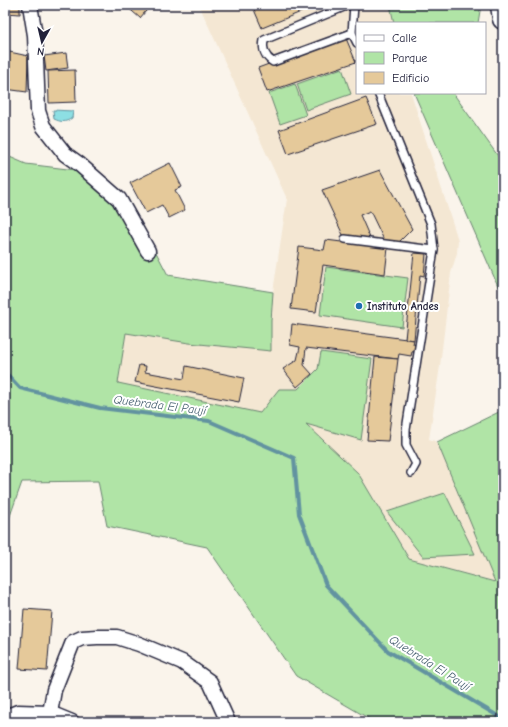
<svg xmlns="http://www.w3.org/2000/svg" width="508" height="727" viewBox="0 0 508 727" font-family="'Comic Neue',sans-serif">
<style>
.built{fill:#f4e7d3}
.green{fill:#b0e4a6;stroke:#698370}
.water{fill:#8ddfe3;stroke:#6293a0}
.lines{fill:none;stroke-linecap:round;stroke-linejoin:round}
.stream{stroke:#6293a0;stroke-width:4}
.building{fill:#e5c99a;stroke:#22223b}
.lane-casing{stroke:#22223b;stroke-width:10}
.street-casing{stroke:#22223b;stroke-width:17}
.secondary-casing{stroke:#22223b;stroke-width:23}
.lane{stroke:#fff;stroke-width:7}
.street{stroke:#fff;stroke-width:14}
.secondary{stroke:#fff;stroke-width:20}
.poi-dot{fill:#1f6fb2;stroke:#fff;stroke-width:1.5}
.labels{text-anchor:middle;stroke-width:4;stroke-linejoin:round;paint-order:stroke}
.poi-label{font-size:11px;font-weight:bold;fill:#22223b;stroke:#fff;text-anchor:start}
.water-label{font-size:12px;font-style:italic;fill:#425b6d;stroke:#fff}
</style>
<rect width="100%" height="100%" fill="#faf4eb"/>
<filter id="ink" filterUnits="userSpaceOnUse"><feTurbulence type="fractalNoise" baseFrequency=".025" numOctaves="2"/><feDisplacementMap in="SourceGraphic" scale="8" xChannelSelector="R" yChannelSelector="G"/><feConvolveMatrix kernelMatrix="1 2 1 2 8 2 1 2 1" color-interpolation-filters="sRGB"/></filter>
<g filter="url(#ink)">
<path class="built" d="M199 5H390L394 23H357V93H411L458 240 457 253 451 273 440 366 429 439 437 442 496 582 409 559 358 473 117 383 126 333 168 340 271 321 273 292 287 199Z"/>
<g class="green">
<path d="M390 5H481L478 23H394Z"/>
<path d="M342 68 351 94 306 110 297 84Z"/>
<path d="M295 84 306 115 280 124 269 93Z"/>
<path d="M414 93H453L503 163V288L498 286Z"/>
<path d="M5 155 26 164 76 170 127 197 168 275 273 292 271 321V351L189 343 126 333 118 383 260 413 279 389H298L318 369 321 352 372 359 361 440 306 424 358 473 409 559 495 582 437 442 503 410V722H375L296 676 207 547 107 526 98 481 22 482 5 530Z"/>
<path d="M326 267 408 278 402 327 320 315Z"/>
<path d="M445 493 475 554 423 557 387 512Z"/>
</g>
<path class="water" d="M53 110 73 111 72 118C65 123 61 122 54 119Z"/>
<g class="lines">
<path class="stream" d="M5 372 20 388 100 408 209 421 294 458 299 514 326 585 388 651 503 719"/>
</g>
<g class="building">
<path d="M5 5H20V14L5 13Z"/>
<path d="M125 5H151L140 18Z"/>
<path d="M252 5H318L262 28Z"/>
<path d="M345 36 356 62 267 92 258 68Z"/>
<path d="M5 51 28 56 27 92 5 89Z"/>
<path d="M66 53 68 68 46 71 44 56Z"/>
<path d="M75 70 76 102 49 103 48 71Z"/>
<path d="M366 98 377 124 288 154 279 130Z"/>
<path d="M170 163 182 187 175 190 185 210 169 218 162 205 146 213 130 183Z"/>
<path d="M380 170 412 229 399 242 384 240 370 211 360 215 370 238 343 235 322 190Z"/>
<path d="M326 240 388 248 385 274 323 265 316 312 291 309 299 247 324 250Z"/>
<path d="M414 253 426 254 424 276 420 275 414 340 405 339Z"/>
<path d="M292 324 414 340 413 344 416 345 415 351 412 352 411 356 399 354 398 359 306 348 304 365 312 374 297 387 283 369 297 360 300 347 290 345Z"/>
<path d="M375 357 398 359 388 441 367 440Z"/>
<path d="M139 365 146 366 145 372 184 379 186 366 244 378 239 402 135 382Z"/>
<path d="M24 609 52 611 47 671 19 669Z"/>
</g>
<g class="lines">
<defs>
<g id="lane">
<path d="M349 5 264 40C262 49 265 57 273 62L352 33"/>
<path d="M354 5 352 33 357 43"/>
<path d="M378 93 431 224 434 250 406 430V445L416 464 411 473"/>
<path d="M345 239 434 250"/>
</g>
<g id="street">
<path d="M30 5 35 35 38 111 43 126 65 154 79 164 119 199 148 251"/>
<path d="M50 713 54 690 73 642 82 638 97 637H117L139 644 182 662 210 682 228 722"/>
<path d="M5 717 18 712 50 713 72 722"/>
</g>
<path id="secondary" d="M501 5 503 19"/>
</defs>
<use href="#lane" class="lane-casing"/>
<use href="#street" class="street-casing"/>
<use href="#secondary" class="secondary-casing"/>
<use href="#lane" class="lane"/>
<use href="#street" class="street"/>
<use href="#secondary" class="secondary"/>
</g>
</g>
<circle class="poi-dot" cx="359" cy="306" r="4"/>
<g class="labels">
<g class="poi-label">
<text x="367" y="310">Instituto Andes</text>
</g>
<g class="water-label">
<text transform="translate(160 405) rotate(7)" y="4">Quebrada El Paují</text>
<text transform="translate(430 663) rotate(32)" y="4">Quebrada El Paují</text>
</g>
</g>
<rect width="508" height="727" fill="none" stroke="#fff" stroke-width="20"/>
<rect x="10" y="10" width="488" height="707" fill="none" stroke="#22223b" stroke-width="1.5" filter="url(#ink)"/>
<rect x="356" y="22" width="130" height="72" fill="#ffffff" stroke="#a7a7b1"/>
<rect x="364" y="35" width="20" height="6" fill="#ffffff" stroke="#a7a7b1"/>
<text x="392" y="42" font-size="12" fill="#22223b">Calle</text>
<rect x="364" y="52" width="20" height="12" fill="#b0e4a6" stroke="#a7a7b1"/>
<text x="392" y="62" font-size="12" fill="#22223b">Parque</text>
<rect x="364" y="72" width="20" height="12" fill="#e5c99a" stroke="#a7a7b1"/>
<text x="392" y="82" font-size="12" fill="#22223b">Edificio</text>
<g transform="translate(42 42) rotate(188)" stroke="#ffffff" stroke-width="3" paint-order="stroke">
<path d="M0-3L7 15L0 10L-7 15Z" fill="#22223b"/>
<text y="-6" font-size="11" font-weight="bold" text-anchor="middle" fill="#22223b">N</text>
</g>
</svg>
